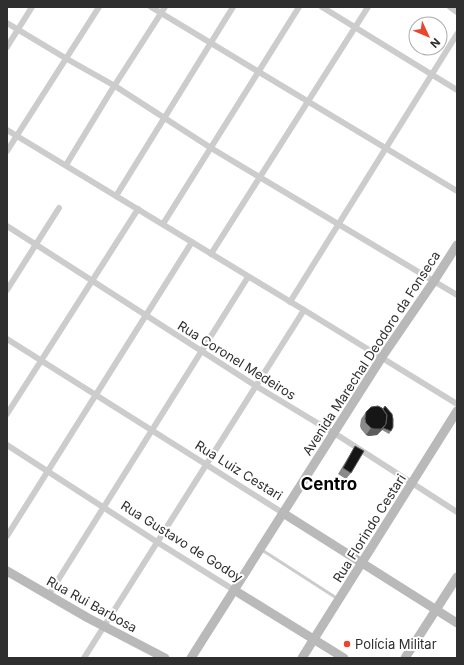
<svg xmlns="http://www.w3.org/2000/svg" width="464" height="665" viewBox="0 0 464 665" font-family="Inter,sans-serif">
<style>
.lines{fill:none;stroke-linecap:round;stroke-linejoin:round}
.lane{stroke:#ccc;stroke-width:3}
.street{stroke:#ccc;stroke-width:6}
.secondary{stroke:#b9b9b9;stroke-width:9}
.wall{fill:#8a8a8a}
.shaded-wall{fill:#5c5c5c}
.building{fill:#161616;stroke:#5c5c5c}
.poi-dot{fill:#eb452c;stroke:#fff;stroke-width:1.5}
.labels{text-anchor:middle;stroke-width:4;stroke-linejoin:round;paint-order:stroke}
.street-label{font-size:13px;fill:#2f2f2f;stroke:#fff}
.poi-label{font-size:13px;fill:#2f2f2f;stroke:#fff;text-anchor:start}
.district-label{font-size:17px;font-weight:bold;fill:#000;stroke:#fff}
</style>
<rect width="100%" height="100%" fill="#fff"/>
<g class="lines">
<path class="lane" d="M262 550 338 599"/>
<g class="street">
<path d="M151 7 457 191"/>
<path d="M322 7 457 90"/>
<path d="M450 7 457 12"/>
<path d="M7 23 67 59 115 86 211 148 457 295"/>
<path d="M7 47 32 7"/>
<path d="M7 130 304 310 457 404"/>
<path d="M7 151 99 7"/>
<path d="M66 165 111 91 165 7"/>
<path d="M116 196 233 7"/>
<path d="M163 224 299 7"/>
<path d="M7 226 256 386 342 438 457 512"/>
<path d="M211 254 368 7"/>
<path d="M7 290 59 208"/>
<path d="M290 302 457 34"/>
<path d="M7 339 283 513"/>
<path d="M7 414 138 209"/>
<path d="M7 445 157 542 234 590"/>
<path d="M7 536 192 242"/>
<path d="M48 596 248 277"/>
<path d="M84 658 304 310"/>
</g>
<g class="secondary">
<path d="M283 513 457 623"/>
<path d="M7 571 88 618 165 658"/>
<path d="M234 590 344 658"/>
<path d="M191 658 382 357 434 281 457 245"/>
<path d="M302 658 457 411"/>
<path d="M405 658 457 577"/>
</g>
</g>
<g class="wall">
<path d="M366 412 391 431 389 434 382 430 377 435 369 436 366 435 361 429 360 426 361 419Z"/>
<path d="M355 446 351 473 346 479 338 474Z"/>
</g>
<path class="shaded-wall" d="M386 424 382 430 377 435 369 436 366 435 371 428Z"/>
<g class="building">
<path d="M378 406 382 408 387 415 386 424 381 429H374L371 428 366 423 365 419 366 412 371 407Z"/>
<path d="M385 406 392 414 393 419V427L391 431 383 428 386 424 387 415 383 409Z"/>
<path d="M355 446 364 451 351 473 343 468Z"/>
</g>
<circle class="poi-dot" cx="347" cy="644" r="4"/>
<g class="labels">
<g class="street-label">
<text transform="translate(371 353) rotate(-57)" y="5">Avenida Marechal Deodoro da Fonseca</text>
<text transform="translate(237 360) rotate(32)" y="5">Rua Coronel Medeiros</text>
<text transform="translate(239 470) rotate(32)" y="5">Rua Luiz Cestari</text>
<text transform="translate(369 528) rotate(-58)" y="5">Rua Florindo Cestari</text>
<text transform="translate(182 541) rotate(32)" y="5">Rua Gustavo de Godoy</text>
<text transform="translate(92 604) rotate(29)" y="5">Rua Rui Barbosa</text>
</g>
<g class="poi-label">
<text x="355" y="649">Polícia Militar</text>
</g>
<g class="district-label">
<text x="329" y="490">Centro</text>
</g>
</g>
<rect width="464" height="665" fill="none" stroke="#2f2f2f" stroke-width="16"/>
<g transform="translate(428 36) rotate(134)"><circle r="19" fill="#ffffff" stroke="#acacac"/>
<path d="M0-3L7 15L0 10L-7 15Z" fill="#eb452c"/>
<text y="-6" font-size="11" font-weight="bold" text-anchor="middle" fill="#2f2f2f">N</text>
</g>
</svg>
